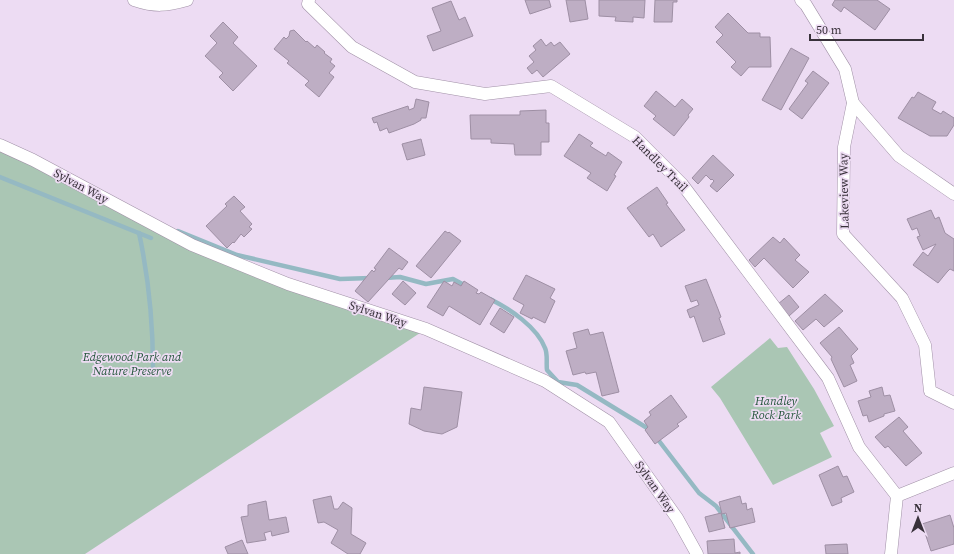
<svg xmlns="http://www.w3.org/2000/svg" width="954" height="554" viewBox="0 0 954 554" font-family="'Source Serif 4',serif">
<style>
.green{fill:#aac6b4}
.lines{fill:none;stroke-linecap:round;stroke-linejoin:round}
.stream{stroke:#95b9c3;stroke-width:4.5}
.building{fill:#beaec4;stroke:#9e8fa4}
.minor-casing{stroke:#a191a7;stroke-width:13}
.minor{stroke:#fff;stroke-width:12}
.labels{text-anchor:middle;stroke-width:3.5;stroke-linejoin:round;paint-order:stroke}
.street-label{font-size:12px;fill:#38313a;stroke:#eddcf3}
.park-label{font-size:12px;font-style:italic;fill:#25573c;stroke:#eddcf3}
</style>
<rect width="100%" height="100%" fill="#eddcf3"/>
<g class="green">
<path d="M0 145 192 245 426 329 85 554H0Z"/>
<path d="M770 338 778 348 787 347 814 389 834 426 820 433 832 457 773 485 720 398 711 387Z"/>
</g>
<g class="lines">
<g class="stream">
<path d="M0 177 151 238"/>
<path d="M178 231 237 255 340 279 371 278"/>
<path d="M139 233C149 279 153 321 153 369"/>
<path d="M385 278 400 277 426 284 453 279 466 286"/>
<path d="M490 299C510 309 537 327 545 348 548 354 546 364 547 370L558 382 577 385 652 431"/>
<path d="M656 437 699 493 716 506 753 554"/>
</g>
</g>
<g class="building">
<path d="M525 0H549L551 7 530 14Z"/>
<path d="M566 0H585L588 19 570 22Z"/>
<path d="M599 0H645L644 18 633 17V22L615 21 616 17 599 16Z"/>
<path d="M655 0H677V2H673L672 22H654Z"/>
<path d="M835 0H877L890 9 875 30 844 7 841 12 832 5Z"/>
<path d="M451 1 459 20 465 17 473 36 433 51 427 36 441 31 432 8Z"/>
<path d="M728 13 748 33H760V37H770L771 67H749L741 76 731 67 736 62 716 42 723 35 715 27Z"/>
<path d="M223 22 238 37 233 43 257 66 233 91 219 77 223 73 205 56 217 43 210 36Z"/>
<path d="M294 30 306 42 307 41 315 48 317 45 325 52 324 53 332 59 330 62 335 66 329 73 334 77 319 97 305 85 309 81 287 63 289 61 274 49 284 37 286 39 289 36 290 31Z"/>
<path d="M541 39 546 46 551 42 554 46 560 42 570 54 543 77 537 70 532 74 527 68 534 62 529 56 536 50 533 46Z"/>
<path d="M791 48 809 58 781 110 762 100Z"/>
<path d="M813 71 829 83 802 119 789 109 808 83 805 81Z"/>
<path d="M656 91 675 107 682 99 693 109 688 115 689 117 674 136 653 119 656 116 644 106Z"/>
<path d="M918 92 936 102 932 109 941 114 943 111 954 118V125L947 136H930L898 118 912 97 914 98Z"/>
<path d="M416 99 429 102 426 118H421V120L414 124 389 133 387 128 380 131 377 122 374 123 372 118 408 106 409 110 414 108Z"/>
<path d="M546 110V123H549V142H541V155H515L514 144 491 143V139H471L470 115H520V111Z"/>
<path d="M579 134 593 143 590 146 606 156 608 152 622 162 614 175 616 176 607 191 587 178 591 173 564 156Z"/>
<path d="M421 139 425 155 407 160 402 144Z"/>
<path d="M713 155 734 175 717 192 710 186 714 181 712 179 711 180 706 175 698 184 692 178Z"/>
<path d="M657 187 668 203 666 204 685 230 661 247 653 234 649 237 627 208Z"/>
<path d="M234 196 245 207 240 211 252 224 249 227 252 229 244 237 241 234 234 243 233 242 227 248 206 226 227 206 225 204Z"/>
<path d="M931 210 935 219 939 217 945 233 954 239V271L950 269 947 272 938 283 913 265 923 252 928 256 936 244 923 250 917 237 920 236 917 228 912 230 907 219Z"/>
<path d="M445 231 448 233 449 232 461 241 431 278 416 266Z"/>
<path d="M773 237 780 243 784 238 800 255 795 260 809 272 793 288 764 258 755 267 749 260Z"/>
<path d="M389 248 408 262 402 270 399 268 368 302 355 291 372 270 374 272 376 269 374 268Z"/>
<path d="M526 275 555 289 550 298 555 301 545 323 533 317 532 319 520 313 524 305 513 299Z"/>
<path d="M706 279 718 309 721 317 719 318 725 334 703 342 694 316 690 318 687 310 699 305 697 300 691 302 685 286Z"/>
<path d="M403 281 416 293 405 305 392 294Z"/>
<path d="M444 281 452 286 454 282 461 286 464 281 478 290 476 293 479 294 481 292 495 300 480 325 449 306 443 316 427 307Z"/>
<path d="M825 294 843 311 824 327 816 319 803 330 795 321Z"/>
<path d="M789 295 799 307 789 316 778 304Z"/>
<path d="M500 308 514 317 504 333 490 324Z"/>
<path d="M839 327 858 349 851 356 854 363 850 365 857 381 844 387 831 359 832 357 820 343Z"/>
<path d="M588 329 590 335 603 332 619 392 602 396 596 372 586 374 585 372 573 375 566 351 577 348 573 333Z"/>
<path d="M424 387 462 392 457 427 442 434 424 431 409 424 411 408 421 410Z"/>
<path d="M882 387 884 396 890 395 895 411 884 414V416L869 422 867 415 863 416 858 401 871 397 869 391Z"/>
<path d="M671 395 687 417 677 424 679 426 655 444 645 430 648 427 644 421 651 415 649 412Z"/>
<path d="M899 417 908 427 903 431 922 453 906 466 888 446 885 448 875 437Z"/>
<path d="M838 466 843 477 847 476 854 492 841 498 842 502 832 506 819 475Z"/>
<path d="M331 496 334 509H338L343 502 352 508 351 534 366 543 360 554H348L331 543 338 530 324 522 318 523 313 500Z"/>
<path d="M740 496 742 504 746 503 747 510 752 508 755 522 730 528 726 513 722 514 719 502Z"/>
<path d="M266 501 269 520 286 517 289 532 272 536 271 531 264 533 266 540 247 543 241 517 248 516V505Z"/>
<path d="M721 513 725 528 709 532 705 517Z"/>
<path d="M950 515 954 528V544L931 551 922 524Z"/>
<path d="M734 539 735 553 740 552V554H708L707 541Z"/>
<path d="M242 540 248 554H228L225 547Z"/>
<path d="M847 544 848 554H826L825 545Z"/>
</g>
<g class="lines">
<defs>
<g id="minor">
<path d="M134 0C155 7 166 6 187 0"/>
<path d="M309 0 308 4 352 47 415 82 485 94 551 86 635 137 682 184 828 378 859 447 897 496"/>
<path d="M801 0 806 5 845 69 853 103 844 147 843 234 902 298 925 345 930 391 954 403"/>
<path d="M853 103 899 156 954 194"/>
<path d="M0 145 33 160 192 245 288 284 426 329 545 381 609 422 677 518 697 554"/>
<path d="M891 554 897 496 954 473"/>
</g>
</defs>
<use href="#minor" class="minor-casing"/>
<use href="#minor" class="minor"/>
</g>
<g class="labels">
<g class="street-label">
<text transform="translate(660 164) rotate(45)" y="4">Handley Trail</text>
<text transform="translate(81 186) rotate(28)" y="4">Sylvan Way</text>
<text transform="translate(844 191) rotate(-91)" y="4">Lakeview Way</text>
<text transform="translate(378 314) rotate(18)" y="4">Sylvan Way</text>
<text transform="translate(655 487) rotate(55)" y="4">Sylvan Way</text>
</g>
<g class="park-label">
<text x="132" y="361">Edgewood Park and<tspan x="132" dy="14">Nature Preserve</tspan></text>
<text x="776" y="405">Handley<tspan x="776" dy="14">Rock Park</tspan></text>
</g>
</g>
<g transform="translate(918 518)" stroke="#eddcf3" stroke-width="3" paint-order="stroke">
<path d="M0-3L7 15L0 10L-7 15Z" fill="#38313a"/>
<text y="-6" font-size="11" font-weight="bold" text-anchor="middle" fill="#38313a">N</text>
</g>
<path d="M810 34v6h113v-6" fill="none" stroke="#38313a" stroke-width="2"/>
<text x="816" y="34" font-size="12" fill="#38313a" stroke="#eddcf3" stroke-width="3" paint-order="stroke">50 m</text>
</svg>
